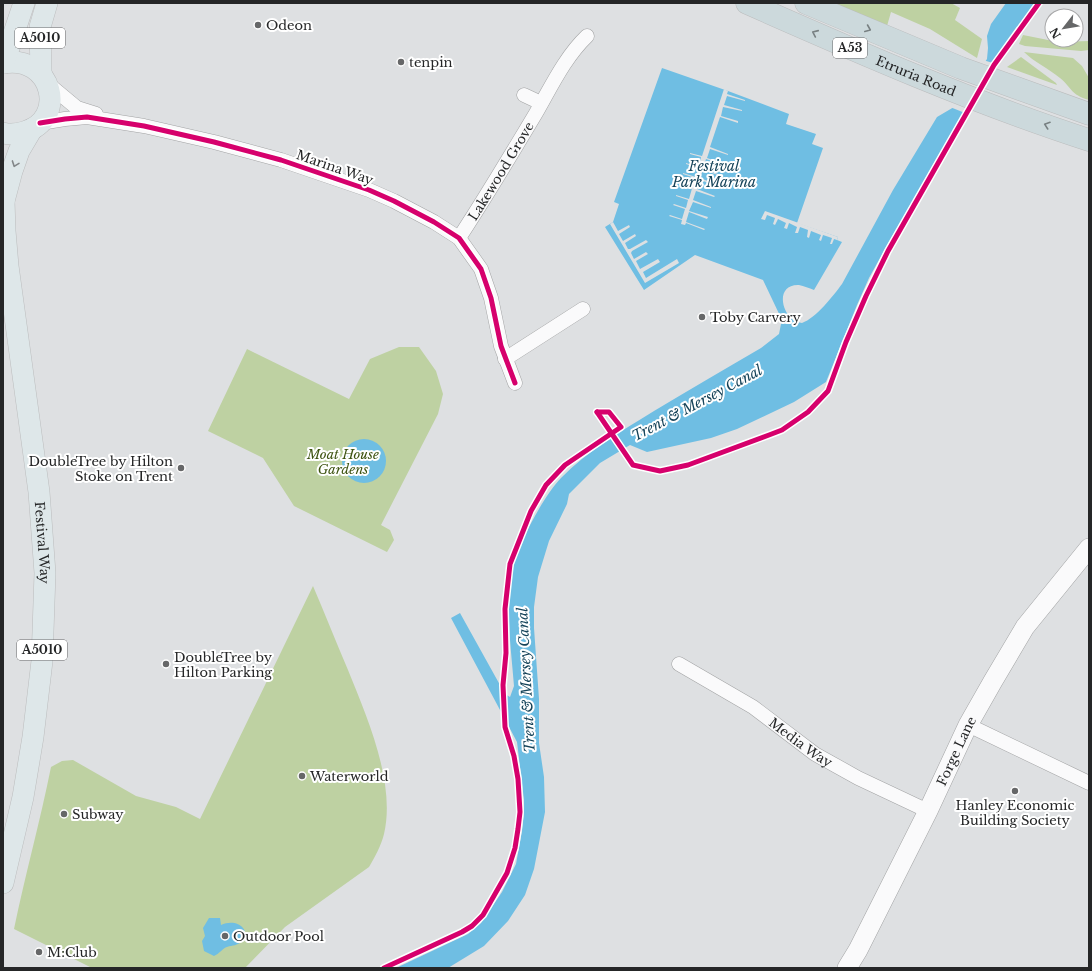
<svg xmlns="http://www.w3.org/2000/svg" width="1092" height="971" viewBox="0 0 1092 971" font-family="'Libre Baskerville',serif">
<style>
.green{fill:#bed1a2}
.water{fill:#6fbee3}
.pier{fill:#dee0e2}
.lines{fill:none;stroke-linecap:round;stroke-linejoin:round}
.street-casing{stroke:#a2a3a4;stroke-width:15}
.secondary-casing{stroke:#a2a3a4;stroke-width:20}
.primary-casing{stroke:#bbbcbd;stroke-width:22}
.highway-casing{stroke:#bbbcbd;stroke-width:23}
.street{stroke:#fafafb;stroke-width:14}
.secondary{stroke:#fafafb;stroke-width:19}
.primary{stroke:#dee7e9;stroke-width:21}
.highway{stroke:#ccd9dc;stroke-width:22}
.cycleway-casing{stroke:#fff;stroke-width:8}
.cycleway{stroke:#d6006c;stroke-width:5}
.oneway{stroke:#788082}
.oneway2{stroke:#828688}
.poi-dot{fill:#666768;stroke:#fff;stroke-width:1.5}
.labels{text-anchor:middle;stroke-width:4;stroke-linejoin:round;paint-order:stroke}
.shield{fill:#fff;stroke:#666768;stroke-width:1}
.shield-label{font-size:12px;font-weight:bold;fill:#252627}
.poi-label{font-size:13px;fill:#252627;stroke:#fff;text-anchor:start}
.street-label{font-size:13px;fill:#252627;stroke:#fff}
.park-label{font-size:13px;font-style:italic;fill:#3c520f;stroke:#fff}
.water-label{font-size:14px;font-style:italic;fill:#154359;stroke:#fff}
</style>
<rect width="100%" height="100%" fill="#dee0e2"/>
<g class="green">
<path d="M826 3H951L960 8 955 20 982 39 977 58 930 29 891 12 887 26Z"/>
<path d="M1023 35 1058 42 1089 41V50L1081 51 1025 46 1019 44Z"/>
<path d="M1024 52 1073 58 1082 66 1089 78V100C1071 95 1072 88 1060 78 1048 68 1034 62 1024 52Z"/>
<path d="M1021 57 1056 83 1057 85 1007 67Z"/>
<path d="M399 347H419L436 371 443 394 438 414 381 525 390 530 394 540 387 552 294 506 263 458 208 431 247 349 349 399 370 359Z"/>
<path d="M313 586C325 614 336 642 348 670 367 717 396 783 384 834 381 846 375 857 369 867L285 927 245 968H92L14 929C25 875 40 822 51 767L62 761 73 760 136 796 176 807 200 819Z"/>
</g>
<g class="water">
<path d="M1006 3H1034L1006 45 960 118 885 249 869 278 857 305 826 382 794 402 737 429 711 438 647 452 630 445 600 463 569 494 567 504 549 541 538 577 534 607V628L539 699V743L544 777 545 812 534 869 525 895 508 921 484 946 448 968H396L468 934 481 923 502 892 516 864 522 831 524 813V800L517 742 451 618 460 613 505 694 510 697 514 686C511 645 503 597 516 557 522 537 546 493 561 478 587 451 622 431 654 411 689 390 725 369 761 348L779 334 781 324 782 320 763 280 695 255 644 290 605 227 613 222 619 204 614 202 662 68 728 91 789 114 786 124 816 134 812 144 823 148 797 223 838 237 837 240 842 242 814 290C809 288 804 286 799 285 777 284 780 310 793 320 795 322 799 322 802 323 816 318 833 296 842 284L893 190 937 117 954 107 987 59 988 48 987 36 991 24Z"/>
<circle cx="364" cy="461" r="22"/>
<path d="M209 918H220L221 925C235 918 252 928 242 941 237 946 233 945 227 947 223 948 219 954 214 956L204 951 202 941 205 936 203 928Z"/>
</g>
<g class="pier">
<path d="M983 60 996 64 965 113 950 107 952 106Z"/>
<path d="M724 89 728 91 727 94 745 100V101L727 96 724 105 742 110V111L723 107 721 116 738 121V123L720 117 710 147 728 154V155L710 149 707 158 724 164V165L706 159 703 169 721 175V176L703 170 700 178 718 185V186L700 180 697 189 715 196 714 197 696 191 693 200 711 207V208L693 202 689 211 708 217 707 219 689 212 686 222 705 229 704 230 686 223 685 225 681 224 682 220 669 216 670 215 682 219 685 209 673 205 674 204 686 208 688 200 676 196V195L689 199 695 178 683 174V173L696 177 698 168 686 164V163L699 167 701 157 690 154V153L702 156Z"/>
<path d="M765 211 838 237 837 240 834 239 832 244H830L832 238 823 235 821 241 819 240 821 235 811 231 809 238 807 237 808 230 800 227 798 233H795L797 227 789 223 787 229 784 228 786 223 778 219 775 225 773 224 775 218 767 215 765 220 761 219Z"/>
<path d="M613 222 618 231 629 225 630 227 619 234 623 241 635 234 636 236 625 243 628 249H630L646 240 648 242 632 251 631 253 634 259 646 252 648 254 636 261 640 269 658 259 660 262 643 272 646 278 677 259 679 263 645 283 610 224Z"/>
</g>
<g class="lines">
<defs>
<g id="street">
<path d="M47 83 77 108 96 114"/>
<path d="M524 95 541 103"/>
<path d="M40 123 65 119 87 117 144 126 214 142 281 160 369 190 394 201 434 222 459 238 481 269 491 298 501 346 515 383"/>
<path id="s1" d="M459 238C486 197 511 155 536 113 551 87 565 57 587 36"/>
<path d="M505 359 583 309"/>
<path id="s2" d="M679 664 753 707 815 754 858 778 928 811"/>
<path d="M968 725 1089 783"/>
</g>
<g id="secondary">
<path id="s3" d="M847 968 858 950 928 811 968 725 993 681 1025 627 1089 548"/>
</g>
<g id="primary">
<path d="M3 63C53 54 68 120 24 132 17 134 10 135 3 133"/>
<path d="M4 63 24 3"/>
<path d="M41 73 40 27 47 3"/>
<path id="s4" d="M3 191 4 201 5 231 8 266 39 492 45 573 42 661 33 737 23 797 3 883"/>
<path d="M4 201 12 171 19 151 32 129"/>
</g>
<g id="highway">
<path id="s5" d="M747 3C860 53 972 102 1089 140"/>
<path d="M806 3 961 68 1089 114"/>
</g>
</defs>
<use href="#street" class="street-casing"/>
<use href="#secondary" class="secondary-casing"/>
<use href="#primary" class="primary-casing"/>
<use href="#highway" class="highway-casing"/>
<use href="#street" class="street"/>
<use href="#secondary" class="secondary"/>
<use href="#primary" class="primary"/>
<use href="#highway" class="highway"/>
<defs>
<g id="cycleway">
<path d="M40 123 65 119 87 117 144 126 214 142 281 160 369 190 394 201 434 222 459 238 481 269 491 298 501 346 515 383"/>
<path d="M597 412 633 465 660 471 688 465 769 435 782 430 808 412 828 391 846 342 866 296 888 251 994 65 1039 3"/>
<path d="M384 968 462 932 472 926 483 915 507 873 515 848 518 829 520 812 518 779 514 756 505 727 503 685 506 653 505 609 510 564 531 511 546 485 565 465 621 427 609 412H597"/>
</g>
</defs>
<use href="#cycleway" class="cycleway-casing"/>
<use href="#cycleway" class="cycleway"/>
</g>
<defs><path id="oneway-chevron" d="M-2-3.5L2.5 0L-2 3.5" fill="none" stroke-width="1.6" stroke-linecap="round" stroke-linejoin="round"/></defs>
<g class="oneway">
<use href="#oneway-chevron" transform="translate(868 29) rotate(23)"/>
<use href="#oneway-chevron" transform="translate(815 33) rotate(-156)"/>
<use href="#oneway-chevron" transform="translate(1047 125) rotate(-161)"/>
</g>
<use class="oneway2" href="#oneway-chevron" transform="translate(15 164) rotate(110)"/>
<g class="poi-dot">
<circle cx="258" cy="25" r="4"/>
<circle cx="401" cy="62" r="4"/>
<circle cx="702" cy="317" r="4"/>
<circle cx="181" cy="468" r="4"/>
<circle cx="166" cy="664" r="4"/>
<circle cx="302" cy="776" r="4"/>
<circle cx="1015" cy="791" r="4"/>
<circle cx="64" cy="814" r="4"/>
<circle cx="225" cy="936" r="4"/>
<circle cx="39" cy="952" r="4"/>
</g>
<g class="labels">
<g class="shield">
<rect x="15" y="28" width="50" height="20" rx="3"/>
<rect x="833" y="38" width="34" height="20" rx="3"/>
<rect x="17" y="640" width="50" height="20" rx="3"/>
</g>
<g class="shield-label">
<text x="40" y="42">A5010</text>
<text x="850" y="52">A53</text>
<text x="42" y="654">A5010</text>
</g>
<g class="poi-label">
<text x="266" y="30">Odeon</text>
<text x="409" y="67">tenpin</text>
<text x="710" y="322">Toby Carvery</text>
<text x="173" y="466" text-anchor="end">DoubleTree by Hilton<tspan x="173" dy="15">Stoke on Trent</tspan></text>
<text x="174" y="662">DoubleTree by<tspan x="174" dy="15">Hilton Parking</tspan></text>
<text x="310" y="781">Waterworld</text>
<text x="1015" y="810" text-anchor="middle">Hanley Economic<tspan x="1015" dy="15">Building Society</tspan></text>
<text x="72" y="819">Subway</text>
<text x="233" y="941">Outdoor Pool</text>
<text x="47" y="957">M:Club</text>
</g>
<g class="street-label">
<text dy="5" stroke="none"><textPath href="#s5" startOffset="184">Etruria Road</textPath></text>
<text transform="translate(335 167) rotate(19)" y="5">Marina Way</text>
<text dy="5" stroke="none"><textPath href="#s1" startOffset="79">Lakewood Grove</textPath></text>
<text dy="5" stroke="none"><textPath href="#s4" startOffset="354">Festival Way</textPath></text>
<text dy="5" stroke="none"><textPath href="#s2" startOffset="145">Media Way</textPath></text>
<text dy="5" stroke="none"><textPath href="#s3" startOffset="243">Forge Lane</textPath></text>
</g>
<g class="park-label">
<text x="343" y="459">Moat House<tspan x="343" dy="15">Gardens</tspan></text>
</g>
<g class="water-label">
<text x="714" y="171">Festival<tspan x="714" dy="16">Park Marina</tspan></text>
<text transform="translate(697 403) rotate(-28)" y="5">Trent &amp; Mersey Canal</text>
<text transform="translate(526 680) rotate(-93)" y="5">Trent &amp; Mersey Canal</text>
</g>
</g>
<rect width="1092" height="971" fill="none" stroke="#252627" stroke-width="8"/>
<g transform="translate(1064 28) rotate(239)"><circle r="19" fill="#ffffff" stroke="#a8a8a9"/>
<path d="M0-3L7 15L0 10L-7 15Z" fill="#666768"/>
<text y="-6" font-size="11" font-weight="bold" text-anchor="middle" fill="#252627">N</text>
</g>
</svg>
